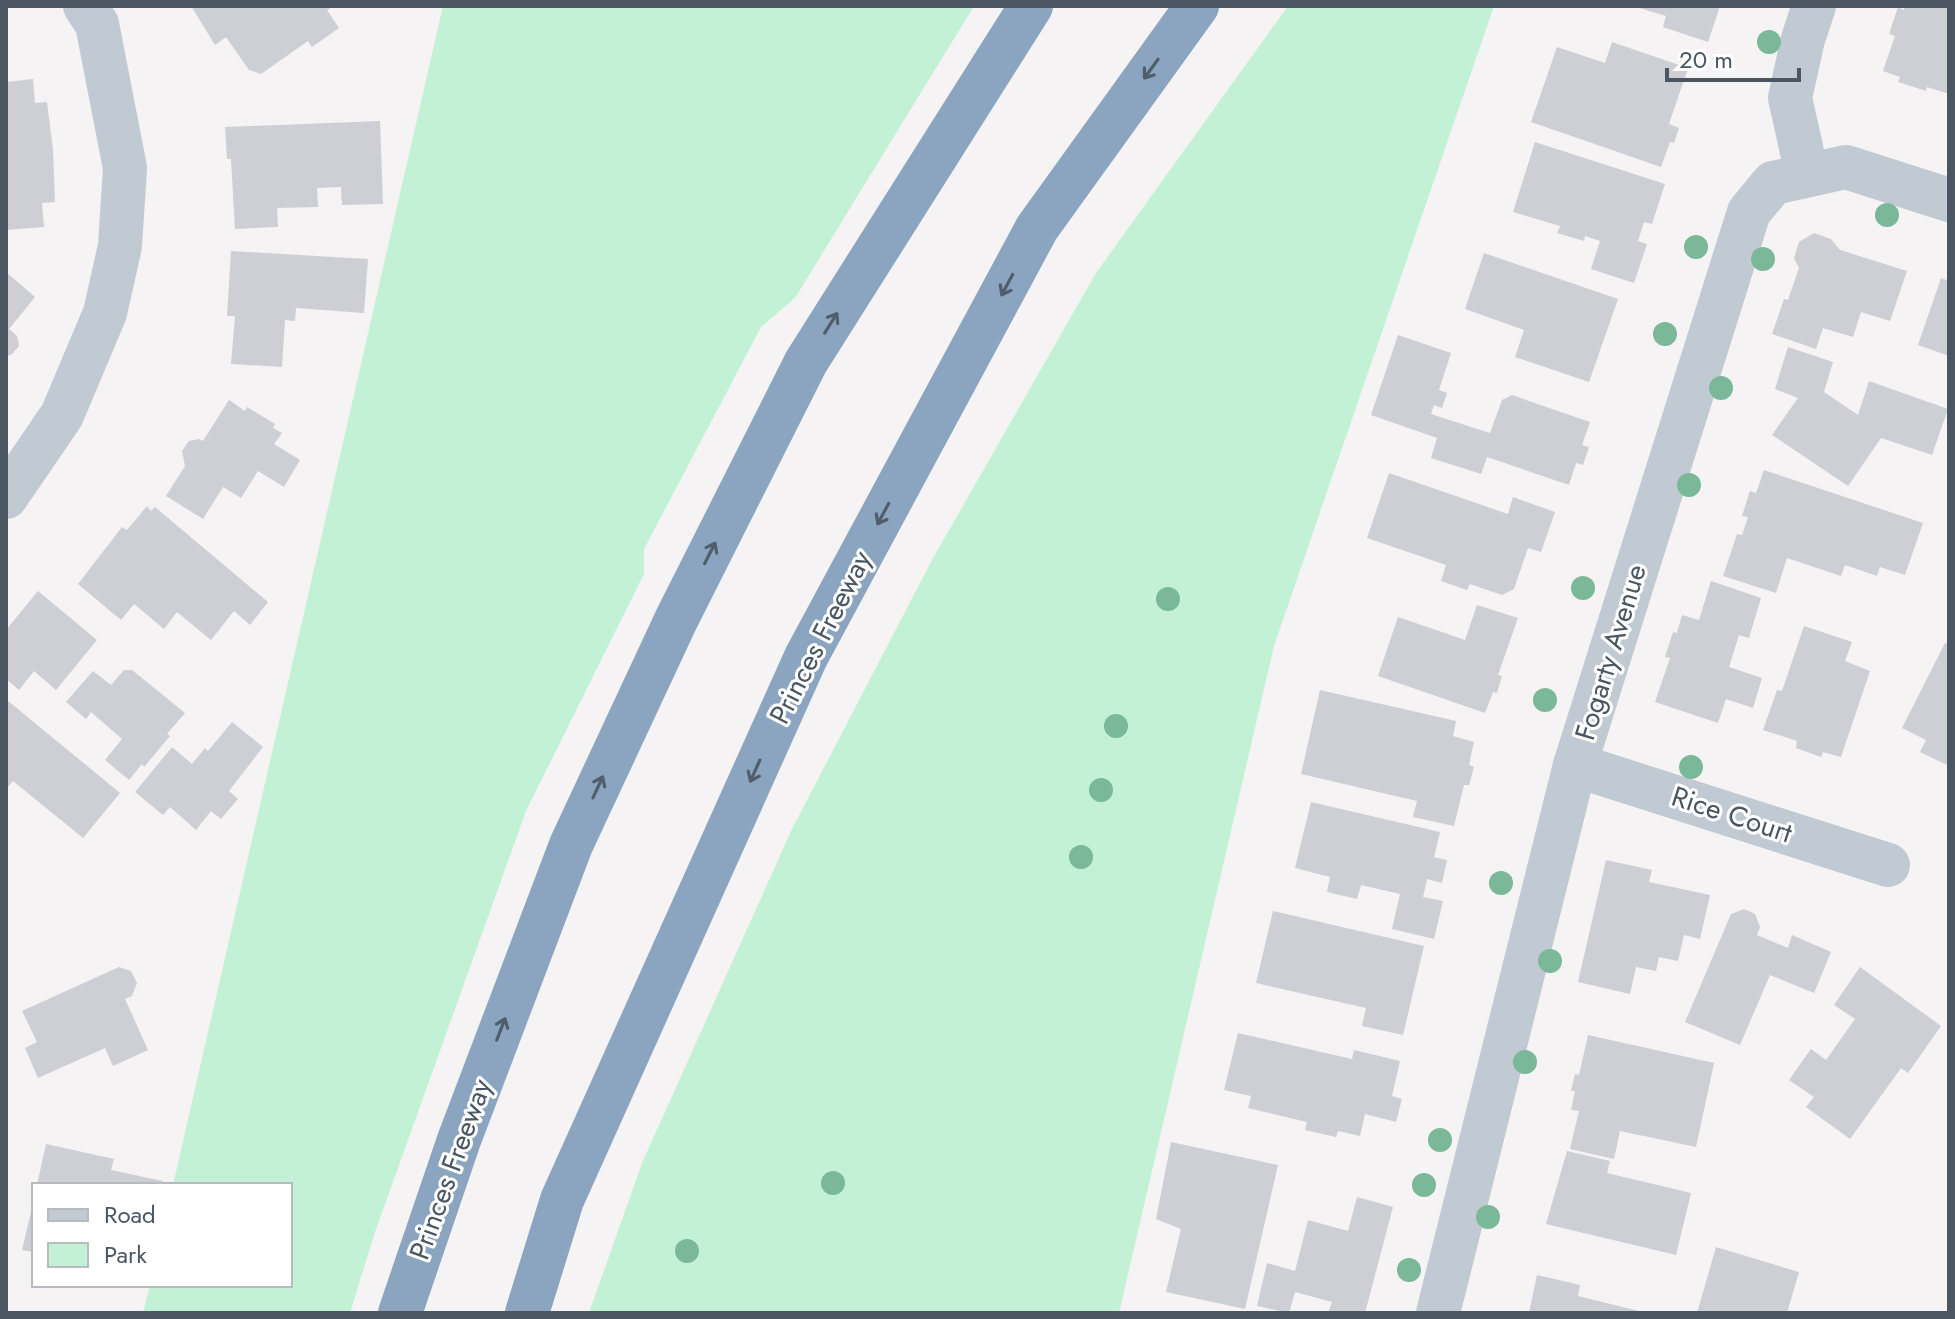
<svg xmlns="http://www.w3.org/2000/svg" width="1955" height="1319" viewBox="0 0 1955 1319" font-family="Jost,sans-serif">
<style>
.green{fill:#c3f1d5}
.building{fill:#cdcfd5}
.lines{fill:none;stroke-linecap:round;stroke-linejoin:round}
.minor{stroke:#c1cad2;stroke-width:44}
.highway{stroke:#8ba5c1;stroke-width:44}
.tree{fill:#7bb799}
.oneway{stroke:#505e6b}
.labels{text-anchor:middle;stroke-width:6;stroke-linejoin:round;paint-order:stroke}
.street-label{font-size:28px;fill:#4a5661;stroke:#fff}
</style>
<rect width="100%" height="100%" fill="#f5f3f3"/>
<g class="green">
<path d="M443 6H974L795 298 761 327 644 549V574L526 811 375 1232 350 1313H143L150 1285H290V1185H173Z"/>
<path d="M1288 6H1494L1274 646 1119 1313H589L642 1163 792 829 932 560 1096 273Z"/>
</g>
<g class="building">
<path d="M191 6H334L327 10 339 28 312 47 308 41 261 74 249 70 226 37 215 45Z"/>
<path d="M1720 6 1708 42 1663 27 1666 16 1636 7Z"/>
<path d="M1905 6H1949V94L1927 87 1926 91 1898 82 1900 77 1883 71 1895 36 1889 34 1898 7 1904 10Z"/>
<path d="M1612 42 1688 68 1669 124 1679 128 1674 143 1670 142 1661 167 1531 122 1557 47 1605 63Z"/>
<path d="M33 79 35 103 47 102 53 150 55 202 42 203 44 227 6 230V82Z"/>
<path d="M380 121 383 204 342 205 341 187 317 188 318 207 277 208 278 227 235 229 231 159H227L225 127Z"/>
<path d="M1535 142 1665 184 1652 224 1644 222 1638 241 1647 244 1634 283 1591 269 1600 241 1585 236 1584 241 1557 233 1560 226 1513 212Z"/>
<path d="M1814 233 1831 239 1840 250 1907 271 1890 321 1861 312 1853 337 1823 328 1816 349 1772 334 1784 299 1788 300 1799 268 1794 258 1799 242Z"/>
<path d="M231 251 368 259 364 313 296 308 295 321 285 320 282 367 231 364 235 316H227Z"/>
<path d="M1484 253 1618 299 1589 382 1515 357 1524 330 1465 309Z"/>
<path d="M6 272 35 297 9 329 17 336 19 346 11 355 6 356Z"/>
<path d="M1941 278 1949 281V356L1918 345Z"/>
<path d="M1398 335 1451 353 1439 390 1447 393 1442 408 1434 405 1431 414 1490 433 1502 400 1512 395 1590 422 1582 445 1589 447 1583 465 1576 463 1569 485 1487 457 1481 474 1431 458 1437 438 1371 415Z"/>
<path d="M1788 347 1833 362 1824 392 1858 415 1869 381 1948 409 1932 455 1881 438 1848 486 1772 435 1798 398 1775 389Z"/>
<path d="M229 400 245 411 247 407 275 424 273 428 282 433 274 444 300 460 284 487 258 471 241 498 223 487 203 519 166 496 185 466 182 451 189 441 199 439 203 441Z"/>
<path d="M1764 470 1923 523 1905 575 1880 567 1877 576 1845 565 1841 576 1787 558 1776 593 1723 576 1737 534 1742 535 1748 517 1742 516 1750 491 1756 493Z"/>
<path d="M1389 473 1508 514 1513 497 1555 512 1541 552 1528 548 1514 589 1502 595 1470 584 1467 590 1441 581 1446 565 1367 538Z"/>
<path d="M147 506 151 511 155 507 268 602 250 625 234 611 211 640 177 612 164 629 134 604 121 620 78 584 122 527 127 530Z"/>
<path d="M1711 581 1761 598 1749 638 1739 635 1729 667 1762 678 1753 708 1726 699 1718 723 1655 702 1670 658 1665 657 1673 632 1677 633 1682 615 1699 620Z"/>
<path d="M38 591 97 640 56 690 34 671 19 690 6 679V630Z"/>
<path d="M1477 605 1518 618 1498 675 1502 676 1497 693 1493 692 1485 713 1378 676 1398 617 1465 640Z"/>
<path d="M1804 626 1852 642 1845 661 1870 671 1841 757 1823 752 1821 757 1796 748 1797 741 1763 730 1777 690 1782 691Z"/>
<path d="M1945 643 1949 644V766L1920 752 1926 740 1902 728Z"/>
<path d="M124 670H132L185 713 167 734 170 736 144 767 142 764 129 780 105 760 122 739 91 712 86 719 66 702 93 671 111 685Z"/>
<path d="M1320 690 1456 721 1453 736 1474 742 1469 765 1474 767 1469 785H1464L1454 826 1413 817 1417 801 1301 774Z"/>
<path d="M8 701 120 793 83 838 13 781 6 789Z"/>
<path d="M232 722 263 747 229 791 238 799 221 819 211 811 196 830 170 807 163 815 135 792 172 747 192 764 205 748 208 751Z"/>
<path d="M1311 802 1440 832 1434 857 1447 860 1442 883 1427 879 1423 897 1443 901 1434 939 1392 929 1400 894 1361 885 1357 899 1327 892 1330 877 1295 868Z"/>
<path d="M1606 860 1652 870 1649 882 1710 895 1700 939 1684 935 1678 961 1659 957 1656 971 1636 967 1630 994 1578 982Z"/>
<path d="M1744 909 1755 914 1760 927 1757 935 1788 948 1792 935 1831 952 1814 993 1770 975 1740 1045 1685 1022 1731 914Z"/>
<path d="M1273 911 1424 946 1403 1035 1362 1026 1366 1008 1256 983Z"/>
<path d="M119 967 131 971 137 983 132 996 125 999 148 1050 113 1066 105 1048 38 1078 25 1048 37 1042 22 1011Z"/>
<path d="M1860 967 1941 1026 1908 1073 1901 1068 1850 1139 1806 1107 1814 1097 1789 1080 1811 1049 1826 1060 1855 1019 1834 1005Z"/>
<path d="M1238 1033 1352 1059 1354 1050 1400 1061 1392 1096 1402 1099 1396 1122 1365 1114 1360 1136 1338 1131 1336 1137 1305 1130 1307 1122 1248 1108 1251 1096 1224 1090Z"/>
<path d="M1588 1035 1714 1063 1696 1147 1620 1131 1614 1159 1570 1149 1579 1111 1571 1110 1575 1091H1571L1575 1074 1579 1075Z"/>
<path d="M1171 1142 1278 1165 1245 1309 1166 1292 1181 1229 1156 1219Z"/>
<path d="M46 1144 114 1159 111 1170 163 1181V1185H37Z"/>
<path d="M1567 1151 1610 1161 1607 1173 1691 1193 1676 1255 1546 1224Z"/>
<path d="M1357 1197 1393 1207 1365 1313H1328L1332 1302 1295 1292 1289 1313 1257 1306 1267 1263 1295 1271 1308 1220 1348 1231Z"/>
<path d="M33 1203H34V1252L22 1250Z"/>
<path d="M1716 1247 1799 1272 1787 1313H1697Z"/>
<path d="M1537 1275 1580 1285 1578 1296 1647 1313H1529Z"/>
</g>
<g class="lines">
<g class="minor">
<path d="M1807 174 1790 98 1803 39 1814 6"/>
<path d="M6 497 62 415 105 313 120 246 125 168 97 24 85 6"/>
<path d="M1575 765 1888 865"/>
<path d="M1438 1313 1575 765 1749 212 1773 183 1846 167 1949 200"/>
</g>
<g class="highway">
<path d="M400 1313 459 1140 571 845 676 620 806 362 1031 6"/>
<path d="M527 1313 562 1200 806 657 1037 228 1197 6"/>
</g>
</g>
<g class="tree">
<circle cx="1769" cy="42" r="12"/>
<circle cx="1887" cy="215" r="12"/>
<circle cx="1696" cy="247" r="12"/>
<circle cx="1763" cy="259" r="12"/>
<circle cx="1665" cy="334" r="12"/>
<circle cx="1721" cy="388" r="12"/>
<circle cx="1689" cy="485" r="12"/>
<circle cx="1583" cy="588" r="12"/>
<circle cx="1168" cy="599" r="12"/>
<circle cx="1545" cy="700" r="12"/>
<circle cx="1116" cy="726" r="12"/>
<circle cx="1691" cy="767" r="12"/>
<circle cx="1101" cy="790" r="12"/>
<circle cx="1081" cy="857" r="12"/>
<circle cx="1501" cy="883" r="12"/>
<circle cx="1550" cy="961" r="12"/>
<circle cx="1525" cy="1062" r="12"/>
<circle cx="1440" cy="1140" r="12"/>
<circle cx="833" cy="1183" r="12"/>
<circle cx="1424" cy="1185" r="12"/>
<circle cx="1488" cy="1217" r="12"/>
<circle cx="687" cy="1251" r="12"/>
<circle cx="1409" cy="1270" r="12"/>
</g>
<defs><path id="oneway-shaft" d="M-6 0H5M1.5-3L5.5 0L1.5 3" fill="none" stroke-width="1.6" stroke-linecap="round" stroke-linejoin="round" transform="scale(2)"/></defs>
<g class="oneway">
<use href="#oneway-shaft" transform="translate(1151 69) rotate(126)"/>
<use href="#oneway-shaft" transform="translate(1007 285) rotate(118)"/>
<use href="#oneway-shaft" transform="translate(831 323) rotate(-58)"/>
<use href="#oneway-shaft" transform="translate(883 514) rotate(118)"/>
<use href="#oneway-shaft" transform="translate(710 553) rotate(-63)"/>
<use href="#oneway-shaft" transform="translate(755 771) rotate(114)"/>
<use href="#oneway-shaft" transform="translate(598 787) rotate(-65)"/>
<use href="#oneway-shaft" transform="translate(501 1029) rotate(-69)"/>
</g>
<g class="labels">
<g class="street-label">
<text transform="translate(820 637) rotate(-63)" y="10">Princes Freeway</text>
<text transform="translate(1610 652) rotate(-73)" y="10">Fogarty Avenue</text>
<text transform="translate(1732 814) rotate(18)" y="10">Rice Court</text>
<text transform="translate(450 1169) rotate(-70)" y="10">Princes Freeway</text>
</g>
</g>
<rect width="1955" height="1319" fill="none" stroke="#4a5661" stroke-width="16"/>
<rect x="32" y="1183" width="260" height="104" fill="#ffffff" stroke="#b7bbc0" stroke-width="2"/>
<rect x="48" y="1209" width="40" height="12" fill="#c1cad2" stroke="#b7bbc0" stroke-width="2"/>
<text x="104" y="1223" font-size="24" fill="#4a5661">Road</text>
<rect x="48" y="1243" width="40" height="24" fill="#c3f1d5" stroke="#b7bbc0" stroke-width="2"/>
<text x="104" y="1263" font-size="24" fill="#4a5661">Park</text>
<path d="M1667 68v12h132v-12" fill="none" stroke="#4a5661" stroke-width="4"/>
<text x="1679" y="68" font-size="24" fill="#4a5661" stroke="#ffffff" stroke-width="6" paint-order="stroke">20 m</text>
</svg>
